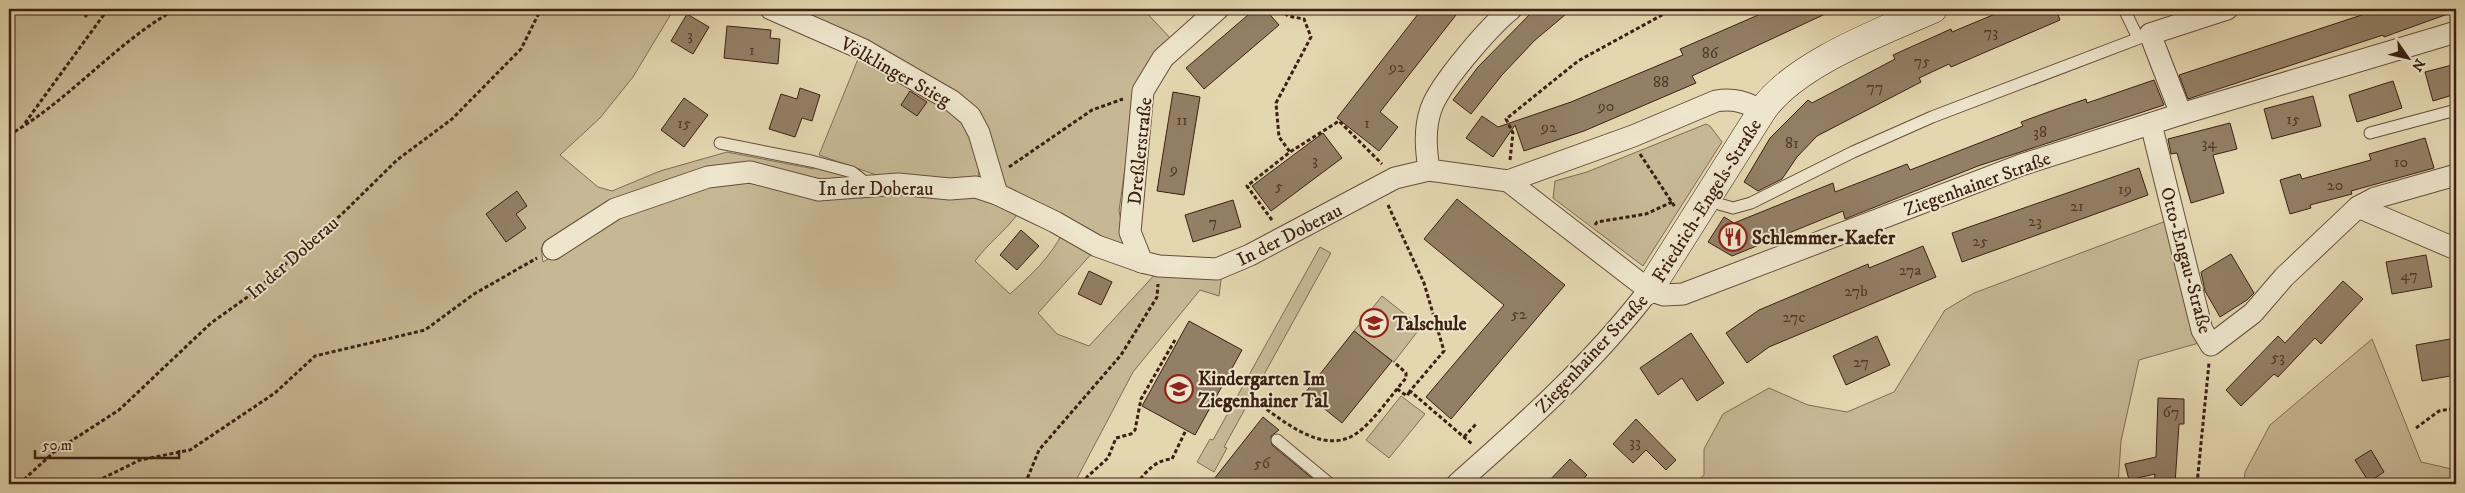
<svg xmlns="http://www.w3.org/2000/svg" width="2465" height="493" viewBox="0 0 2465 493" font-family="'IM FELL DW Pica',serif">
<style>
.green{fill:#c7b895;stroke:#826c54}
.building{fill:#937f65;stroke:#3c2013}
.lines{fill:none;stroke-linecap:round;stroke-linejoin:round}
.lane-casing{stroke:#664e3a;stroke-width:13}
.street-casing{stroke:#664e3a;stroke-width:23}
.secondary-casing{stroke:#3c2013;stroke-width:29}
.path{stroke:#3c2013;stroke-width:3;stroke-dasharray:4 2.5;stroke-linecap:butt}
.lane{stroke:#ede5cc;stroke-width:11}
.street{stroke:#ede5cc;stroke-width:21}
.secondary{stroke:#ede5cc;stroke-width:28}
.labels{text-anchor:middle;stroke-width:4;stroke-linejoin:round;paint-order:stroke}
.number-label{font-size:16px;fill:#523828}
.street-label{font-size:19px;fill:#3c2013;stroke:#ede5cc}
.poi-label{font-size:19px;font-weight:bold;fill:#3c2013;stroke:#ede5cc;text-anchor:start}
</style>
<rect width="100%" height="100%" fill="#e4d7b0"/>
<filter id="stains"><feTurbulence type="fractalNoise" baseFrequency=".004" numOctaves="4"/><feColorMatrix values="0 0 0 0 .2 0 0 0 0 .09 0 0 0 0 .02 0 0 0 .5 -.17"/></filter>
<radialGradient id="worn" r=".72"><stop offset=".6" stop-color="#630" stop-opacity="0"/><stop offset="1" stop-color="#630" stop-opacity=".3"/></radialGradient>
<g class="green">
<path d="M9 9H674L633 77 600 118 560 155 598 187 612 191 660 171 727 152 814 169 816 165 856 180 855 183 837 185 811 182 754 166 722 168 678 182 591 218 541 248 543 262 614 217 681 189 721 178 753 177 808 193 892 188 974 193 995 199 1019 212C1006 231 989 242 975 261L1010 294C1031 275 1050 258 1063 232L1095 250 1038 313 1057 334 1089 346 1158 271C1180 279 1199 277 1222 272L1219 296 1200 290 1133 372 1074 484H9Z"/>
<path d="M787 9H1143L1173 41 1135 96 1119 211 1124 235 1123 249 1003 190 984 130Z"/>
<path d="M860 54 967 119 980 157 978 182 879 176 819 155Z"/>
<path d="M1706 124 1710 126 1722 142 1643 266 1553 198 1555 181 1587 172Z"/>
<path d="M2166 221 2199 343 2139 360 2121 441 2118 484H1694L1704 475V449L1723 414 1769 388 1808 405 1847 412 1894 392 1945 310 1974 293Z"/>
<path d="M1320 247 1331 253 1224 447 1227 448 1214 472 1197 462 1210 439 1213 440Z"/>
<path d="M1382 296 1421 327 1394 362 1354 331Z"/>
<path d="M2372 339 2421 462 2456 470V484H2244L2245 472 2270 425Z"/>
<path d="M1401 396 1425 414 1389 458 1366 440Z"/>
</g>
<g class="building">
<path d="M1255 9H1265L1279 25 1204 89 1186 68Z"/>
<path d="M1422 9H1448L1456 15 1380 112 1398 127 1379 151 1337 118Z"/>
<path d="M1535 9H1572L1534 41 1502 75 1471 114 1453 100 1478 67Z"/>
<path d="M1772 9H1836L1692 76 1696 83 1584 131 1524 151 1515 125 1493 157 1466 138 1482 116 1498 127 1571 102 1683 55 1680 49Z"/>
<path d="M2007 9H2056L2060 20 1951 67 1949 64 1919 78 1921 82 1817 136 1797 157 1782 179 1758 191 1744 182 1770 138 1808 100 1812 103 1895 59 1893 55 1951 29 1952 32Z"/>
<path d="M2380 9H2455L2456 11 2384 37 2383 35 2188 99 2179 75Z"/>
<path d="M687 14 709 27 693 54 671 41Z"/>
<path d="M727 26 771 30 770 38 780 39 778 64 724 58Z"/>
<path d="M2456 64V94L2433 101 2425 72Z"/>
<path d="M2154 80 2164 105 1978 166 1845 219 1843 211 1732 256 1708 242 1724 217 1734 223 1833 183 1835 192 1907 164 1910 170 2023 126 2021 122 2051 111 2086 99 2087 103Z"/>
<path d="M2393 81 2402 108 2357 122 2349 95Z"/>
<path d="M800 88 820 95 812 121 802 118 795 137 769 129 781 94 797 99Z"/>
<path d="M910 91 927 102 917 116 901 105Z"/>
<path d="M1173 92 1200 97 1184 195 1157 191Z"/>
<path d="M2313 96 2321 126 2272 139 2264 109Z"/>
<path d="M684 98 708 115 684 147 661 130Z"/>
<path d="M2230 123 2237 149 2213 155 2224 193 2191 203 2177 153 2171 154 2168 139Z"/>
<path d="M1323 133 1342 158 1271 211 1252 186Z"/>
<path d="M2425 138 2434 168 2351 191 2352 194 2310 205 2311 208 2290 214 2280 180 2300 174 2302 179 2371 160 2369 154Z"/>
<path d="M2139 168 2148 195 1962 262 1952 233Z"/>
<path d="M517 191 527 206 516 214 526 228 506 242 486 214Z"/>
<path d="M1457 199 1565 285 1451 419 1426 397 1504 305 1424 239Z"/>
<path d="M1233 200 1241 227 1193 242 1185 215Z"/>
<path d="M1021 230 1039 246 1017 270 1000 255Z"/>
<path d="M1923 246 1936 277 1769 347 1747 363 1726 333 1759 310 1868 264 1869 268Z"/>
<path d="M2231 254 2254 293 2247 300 2220 317 2205 291 2201 272Z"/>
<path d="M2426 255 2432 287 2392 294 2386 262Z"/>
<path d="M1089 271 1112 282 1101 305 1078 294Z"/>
<path d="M2343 281 2363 299 2321 344 2315 338 2278 377 2274 374 2241 406 2226 390 2278 336 2285 343Z"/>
<path d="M1189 321 1242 350 1195 435 1142 406Z"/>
<path d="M1354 331 1392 361 1342 423 1305 393Z"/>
<path d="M1691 333 1724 383 1697 401 1682 378 1658 395 1640 368Z"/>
<path d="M1877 336 1890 365 1846 385 1833 356Z"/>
<path d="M2456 338V375L2422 381 2416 345Z"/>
<path d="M2158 398 2184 399V424H2179L2175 484H2154L2155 474 2129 480 2125 464 2156 457Z"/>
<path d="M1263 417 1279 430 1271 436 1272 445 1319 484H1210Z"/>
<path d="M1636 419 1676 460 1666 470 1646 450 1633 463 1613 444Z"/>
<path d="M2371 450 2384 472 2369 482 2355 460Z"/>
<path d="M1570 459 1587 475 1578 484H1546Z"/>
</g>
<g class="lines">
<defs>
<g id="lane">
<path d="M2124 9 2138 38"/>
<path d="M2370 133 2456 110"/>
<path d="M720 143 811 161 852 172 869 185"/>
<path d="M1705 200 1733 208 1751 203 1853 152 1932 117 2150 34"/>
<path d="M1277 440 1330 484"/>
</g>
<g id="street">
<path d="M771 9 862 49 952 101 970 116 979 133 997 194"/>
<path d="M1218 9 1163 58 1143 91 1130 232 1142 262 1159 266 1217 269 1250 255 1395 178 1429 170"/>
<path d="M1511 9C1490 26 1440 83 1431 109 1424 129 1426 150 1429 170L1508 181 1633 136 1716 101C1734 98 1746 102 1762 111"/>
<path d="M2181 114 2150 34 2227 9"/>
<path d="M2151 124 2202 330 2211 345 2253 313 2284 277 2358 207 2375 198 2456 175"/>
<path d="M1508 181 1649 290 1664 295 1683 294 2021 165 2181 114 2456 32"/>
<path d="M2358 207 2456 249"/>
<path d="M553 249 615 209 708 177 750 172 819 190 898 184 950 189 976 187 997 194 1055 222 1097 246 1142 262"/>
<path d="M1457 484C1525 424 1594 362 1649 290"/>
</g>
<path id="secondary" d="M1649 290 1762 111C1794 64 1881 32 1933 9"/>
</defs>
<use href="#lane" class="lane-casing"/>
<use href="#street" class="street-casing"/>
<use href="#secondary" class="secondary-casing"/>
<g class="path">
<path d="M1280 9 1288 16 1304 19 1311 37 1276 103 1279 137 1290 152"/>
<path d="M85 17 91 9"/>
<path d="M25 123 108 9"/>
<path d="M9 135C70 100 115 43 176 9"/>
<path d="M1640 154 1675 207"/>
<path d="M1510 160 1513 133 1506 119 1578 61 1673 9"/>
<path d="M1009 167 1092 110 1123 99"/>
<path d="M1388 205 1424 283 1444 351 1410 391 1472 444"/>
<path d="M1272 220 1247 186 1290 152 1339 121 1382 164"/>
<path d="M1595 225 1597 222 1646 214 1672 202"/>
<path d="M1397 389 1407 396 1410 391"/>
<path d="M1251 398C1279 417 1322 458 1357 433 1373 422 1393 393 1406 378V373L1394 362"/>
<path d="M2416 428 2439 411 2456 408"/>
<path d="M1464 437 1477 423"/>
<path d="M19 484 54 452 119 410 211 323 253 293 343 213 397 160 452 119 521 49 541 9"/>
<path d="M91 484 140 460 190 450 275 393 315 356 425 330 474 294 537 258"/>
<path d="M1025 484 1039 450 1121 355 1157 297 1158 284"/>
<path d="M1082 484 1087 477 1108 458 1116 438 1131 434 1135 430 1141 399 1175 340"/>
<path d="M1136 484C1147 471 1155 460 1172 459L1186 430"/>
<path d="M2197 484 2209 363"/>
</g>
<use href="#lane" class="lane"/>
<use href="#street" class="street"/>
<use href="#secondary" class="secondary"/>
</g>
<defs>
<symbol id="restaurant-ring" viewBox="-11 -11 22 22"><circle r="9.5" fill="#ede5cc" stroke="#8f2418" stroke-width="1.5"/><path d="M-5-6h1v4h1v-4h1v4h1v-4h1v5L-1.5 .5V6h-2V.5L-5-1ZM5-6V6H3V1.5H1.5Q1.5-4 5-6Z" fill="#8f2418"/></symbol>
<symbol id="school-ring" viewBox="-11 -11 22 22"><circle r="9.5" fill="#ede5cc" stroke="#8f2418" stroke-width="1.5"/><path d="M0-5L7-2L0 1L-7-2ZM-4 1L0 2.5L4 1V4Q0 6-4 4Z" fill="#8f2418"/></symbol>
</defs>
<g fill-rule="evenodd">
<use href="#restaurant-ring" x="1717" y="221" width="32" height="32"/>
<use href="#school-ring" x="1358" y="307" width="32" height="32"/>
<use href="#school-ring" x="1163" y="373" width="32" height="32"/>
</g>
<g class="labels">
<g class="number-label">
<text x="1991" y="37">73</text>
<text x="690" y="40">3</text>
<text x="752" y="55">1</text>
<text x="1710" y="58">86</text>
<text x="1922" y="66">75</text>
<text x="1397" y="72">92</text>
<text x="1661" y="87">88</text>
<text x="1875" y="92">77</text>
<text x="1606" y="111">90</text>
<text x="2293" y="124">15</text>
<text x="1182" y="125">11</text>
<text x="684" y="128">15</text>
<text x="1367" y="128">1</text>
<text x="1549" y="132">92</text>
<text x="2040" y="137">38</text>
<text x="1792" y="148">81</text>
<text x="2209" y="148">34</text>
<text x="1315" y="165">3</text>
<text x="2401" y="167">10</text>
<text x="1174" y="174">9</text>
<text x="2335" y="190">20</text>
<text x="1279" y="191">5</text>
<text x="2125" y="194">19</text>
<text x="2077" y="211">21</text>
<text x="2035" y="226">23</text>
<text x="1213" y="227">7</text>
<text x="1980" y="246">25</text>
<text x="1910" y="275">27a</text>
<text x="2409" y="280">47</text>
<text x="1856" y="296">27b</text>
<text x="1519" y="319">52</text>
<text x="1794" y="322">27c</text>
<text x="2278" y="362">53</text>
<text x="1861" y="367">27</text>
<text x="2171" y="417">67</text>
<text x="1635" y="447">33</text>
<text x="1262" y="468">56</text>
</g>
<g class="street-label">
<text transform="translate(896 71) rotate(29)" y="7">Völklinger Stieg</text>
<text transform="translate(1139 151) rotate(-84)" y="7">Dreßlerstraße</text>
<text transform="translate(1977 183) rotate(-20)" y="7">Ziegenhainer Straße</text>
<text x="876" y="195">In der Doberau</text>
<text transform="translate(1706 200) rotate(-58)" y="7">Friedrich-Engels-Straße</text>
<text transform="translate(1289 234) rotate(-27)" y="7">In der Doberau</text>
<text transform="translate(292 257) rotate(-41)" y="7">In der Doberau</text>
<text transform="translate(2187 260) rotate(75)" y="7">Otto-Engau-Straße</text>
<text transform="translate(1591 353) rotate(-47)" y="7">Ziegenhainer Straße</text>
</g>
<g class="poi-label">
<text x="1752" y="244">Schlemmer-Kaefer</text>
<text x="1393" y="330">Talschule</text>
<text x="1198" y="385">Kindergarten Im<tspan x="1198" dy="22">Ziegenhainer Tal</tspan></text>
</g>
</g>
<rect width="2465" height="493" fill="none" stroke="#e4d7b0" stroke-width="30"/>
<rect x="10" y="10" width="2445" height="473" fill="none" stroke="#3c2013" stroke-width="2.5"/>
<rect x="15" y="15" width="2435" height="463" fill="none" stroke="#3c2013"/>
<g transform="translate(2408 58) rotate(124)" stroke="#ede5cc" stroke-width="4" paint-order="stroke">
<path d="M0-4L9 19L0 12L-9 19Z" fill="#3c2013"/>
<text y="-8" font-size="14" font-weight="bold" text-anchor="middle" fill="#3c2013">N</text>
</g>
<path d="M35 450v8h144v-8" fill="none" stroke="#3c2013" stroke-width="2.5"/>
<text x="42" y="450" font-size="15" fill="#3c2013" stroke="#ede5cc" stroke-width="4" paint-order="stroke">50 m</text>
<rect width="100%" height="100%" filter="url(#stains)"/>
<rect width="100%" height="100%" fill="url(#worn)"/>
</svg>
